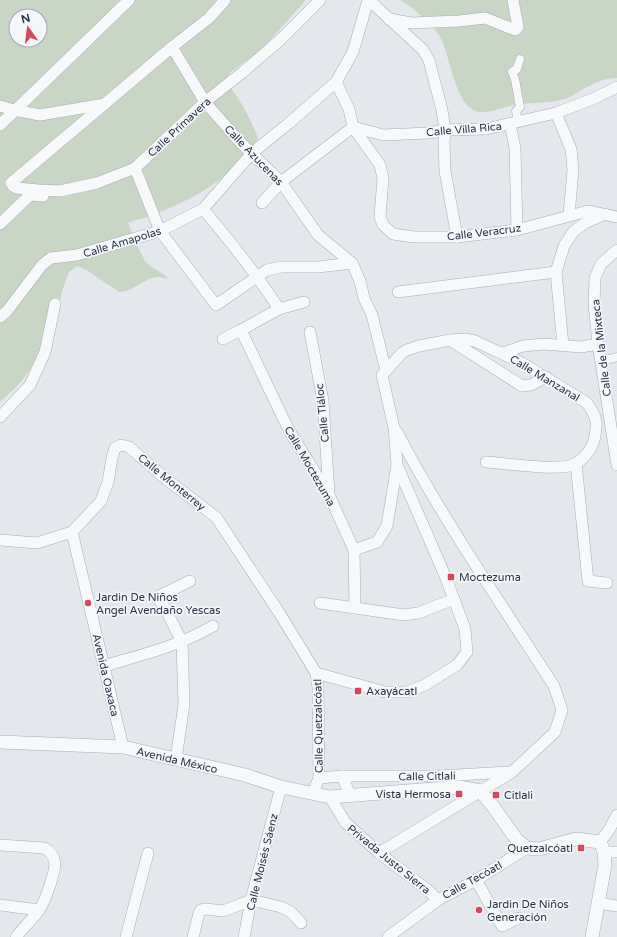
<svg xmlns="http://www.w3.org/2000/svg" width="617" height="937" viewBox="0 0 617 937" font-family="'Varela Round',sans-serif">
<style>
.green{fill:#c9d6c5;fill-rule:evenodd}
.lines{fill:none;stroke-linecap:round;stroke-linejoin:round}
.pedestrian-casing{stroke:#a9aeb7;stroke-width:9}
.minor-casing{stroke:#a9aeb7;stroke-width:12}
.tertiary-casing{stroke:#a9aeb7;stroke-width:14}
.pedestrian{stroke:#f7f8fa;stroke-width:8}
.minor{stroke:#f7f8fa;stroke-width:11}
.tertiary{stroke:#f7f8fa;stroke-width:13}
.poi-dot{fill:#d1495b;stroke:#f4f6f9;stroke-width:1.5}
.labels{text-anchor:middle;stroke-width:3.5;stroke-linejoin:round;paint-order:stroke}
.street-label{font-size:11px;fill:#2b3445;stroke:#f4f6f9}
.poi-label{font-size:11px;fill:#2b3445;stroke:#f4f6f9;text-anchor:start}
</style>
<rect width="100%" height="100%" fill="#e4e7ec"/>
<g class="green">
<path d="M0 0H306L262 49 231 72 225 80C239 98 250 117 258 138 253 149 245 156 237 164 212 190 181 204 148 217 142 219 134 220 128 223L134 239 145 261 153 268 165 275 168 279C165 279 161 277 158 277 143 278 134 292 119 292L88 271 78 266 69 272 62 291 55 329 31 369 19 384 0 402ZM16 16H40V40H16Z"/>
<path d="M400 0H617V78C602 78 590 85 578 92 573 95 569 98 564 99 548 104 532 102 516 105 504 106 492 113 480 112 455 110 450 53 440 37 434 26 412 6 400 0Z"/>
</g>
<g class="lines">
<defs>
<g id="pedestrian">
<path d="M518 122 516 111 520 107 515 79 512 72 517 69 520 59"/>
<path d="M600 357 610 359 617 357"/>
</g>
<g id="minor">
<path d="M225 0 209 18 172 47 11 183 13 186 17 188 38 190 60 191 97 183 135 168 205 102 243 72 280 40 320 0"/>
<path d="M368 0 353 52 336 82 349 109 353 127 380 165 383 178 380 217 383 225 393 234 414 237H457L517 230 588 211 617 217"/>
<path d="M369 0 423 50 429 60 442 110 445 130 444 142 445 171 457 237"/>
<path d="M389 19 411 23 459 21 485 18 515 30 518 27 513 0"/>
<path d="M172 47 205 102 240 142 281 182 318 235 352 263 360 281 364 298 372 315 386 371"/>
<path d="M0 106 14 110 40 115 105 104"/>
<path d="M556 113 571 149 573 170 569 215"/>
<path d="M510 124 515 148 517 230"/>
<path d="M0 125 129 0"/>
<path d="M135 168 160 231 216 305 267 270 281 267H318L352 263"/>
<path d="M262 203 281 182 353 127 383 135 429 133 445 130 486 129 556 113 595 98 617 87"/>
<path d="M203 209C230 241 256 273 279 309"/>
<path d="M0 224 30 195 43 196"/>
<path d="M617 250 601 264 595 278 594 304 598 344 617 465"/>
<path d="M398 292 556 272"/>
<path d="M0 317 7 311 42 265 51 258 77 255 160 231 203 209 252 153 288 124 336 82"/>
<path d="M241 330 284 420 293 437 329 495 354 550 355 608"/>
<path d="M310 332 323 401 329 494"/>
<path d="M223 339 241 330 279 309 304 302"/>
<path d="M450 340 522 386 531 385 546 377"/>
<path d="M563 345 556 272 564 246 573 232 585 223 605 214"/>
<path d="M503 353 523 346 544 344 581 347 598 344"/>
<path d="M0 417 30 385 45 352 55 304"/>
<path d="M576 463 588 581 607 583"/>
<path d="M72 532 123 747"/>
<path d="M0 540 37 543 72 532 101 501 108 482 112 458 115 448 121 445 129 447 166 479 216 517 280 614 316 673 318 687 319 778 313 793"/>
<path d="M354 550 377 542 387 526 397 465"/>
<path d="M320 603 404 615 418 613 454 599"/>
<path d="M104 666C141 655 179 646 213 626"/>
<path d="M316 673 385 692H407L425 685 457 665 467 652 465 629 446 578 397 465 394 428 382 375 402 353 407 350 419 346 450 340 465 339 475 341 522 363 587 403C597 417 598 423 594 440 592 449 584 459 575 464 559 472 506 463 486 462"/>
<path d="M176 759 184 704 182 642 165 608 157 597 190 581"/>
<path d="M342 776H440L509 772"/>
<path d="M319 778 342 776 350 795"/>
<path d="M330 797 345 822 379 853 429 891 438 900"/>
<path d="M600 842 609 830 617 815"/>
<path d="M0 845 44 848C50 851 54 855 55 863 55 873 45 902 39 910 32 920 23 928 16 937"/>
<path d="M604 852H617"/>
<path d="M379 853 512 772 555 732 562 710 554 686C500 602 443 520 397 432"/>
<path d="M476 880 502 926 518 918"/>
<path d="M599 903 617 906"/>
<path d="M0 905 39 910"/>
<path d="M126 937 148 853"/>
<path d="M193 937 199 913 201 910 206 909 223 911 231 908 251 900 281 907 291 912 301 923"/>
<path d="M244 937 251 900 281 787"/>
<path d="M388 937 438 900 476 880 527 848"/>
</g>
<path id="tertiary" d="M0 742 123 747 245 775 281 787 330 797 459 787 480 791 492 805 517 840 527 848 539 849 576 839 600 842 604 852 605 865 592 937"/>
</defs>
<use href="#pedestrian" class="pedestrian-casing"/>
<use href="#minor" class="minor-casing"/>
<use href="#tertiary" class="tertiary-casing"/>
<use href="#pedestrian" class="pedestrian"/>
<use href="#minor" class="minor"/>
<use href="#tertiary" class="tertiary"/>
</g>
<g class="poi-dot">
<rect x="447" y="573" width="8" height="8" rx="2"/>
<circle cx="88" cy="603" r="4"/>
<rect x="354" y="687" width="8" height="8" rx="2"/>
<rect x="455" y="790" width="8" height="8" rx="2"/>
<rect x="492" y="791" width="8" height="8" rx="2"/>
<rect x="577" y="844" width="8" height="8" rx="2"/>
<circle cx="479" cy="910" r="4"/>
</g>
<g class="labels">
<g class="street-label">
<text transform="translate(179 127) rotate(-43)" y="4">Calle Primavera</text>
<text transform="translate(464 129) rotate(-5)" y="4">Calle Villa Rica</text>
<text transform="translate(254 155) rotate(46)" y="4">Calle Azucenas</text>
<text transform="translate(484 232) rotate(-7)" y="4">Calle Veracruz</text>
<text transform="translate(122 242) rotate(-17)" y="4">Calle Amapolas</text>
<text transform="translate(601 348) rotate(-97)" y="4">Calle de la Mixteca</text>
<text transform="translate(545 378) rotate(31)" y="4">Calle Manzanal</text>
<text transform="translate(322 413) rotate(-96)" y="4">Calle Tláloc</text>
<text transform="translate(310 466) rotate(60)" y="4">Calle Moctezuma</text>
<text transform="translate(172 482) rotate(39)" y="4">Calle Monterrey</text>
<text transform="translate(106 675) rotate(77)" y="4">Avenida Oaxaca</text>
<text transform="translate(318 726) rotate(-91)" y="4">Calle Quetzalcóatl</text>
<text transform="translate(177 760) rotate(13)" y="4">Avenida México</text>
<text transform="translate(427 776) rotate(-1)" y="4">Calle Citlali</text>
<text transform="translate(389 859) rotate(39)" y="4">Privada Justo Sierra</text>
<text transform="translate(262 862) rotate(-76)" y="4">Calle Moisés Sáenz</text>
<text transform="translate(472 880) rotate(-29)" y="4">Calle Tecóatl</text>
</g>
<g class="poi-label">
<text x="459" y="581">Moctezuma</text>
<text x="96" y="601">Jardin De Niños<tspan x="96" dy="13">Angel Avendaño Yescas</tspan></text>
<text x="366" y="695">Axayácatl</text>
<text x="451" y="798" text-anchor="end">Vista Hermosa</text>
<text x="504" y="799">Citlali</text>
<text x="573" y="852" text-anchor="end">Quetzalcóatl</text>
<text x="487" y="908">Jardin De Niños<tspan x="487" dy="13">Generación</tspan></text>
</g>
</g>
<g transform="translate(28 28) rotate(346)"><circle r="19" fill="#f4f6f9" stroke="#a4a8b1"/>
<path d="M0-3L7 15L0 10L-7 15Z" fill="#d1495b"/>
<text y="-6" font-size="11" font-weight="bold" text-anchor="middle" fill="#2b3445">N</text>
</g>
</svg>
